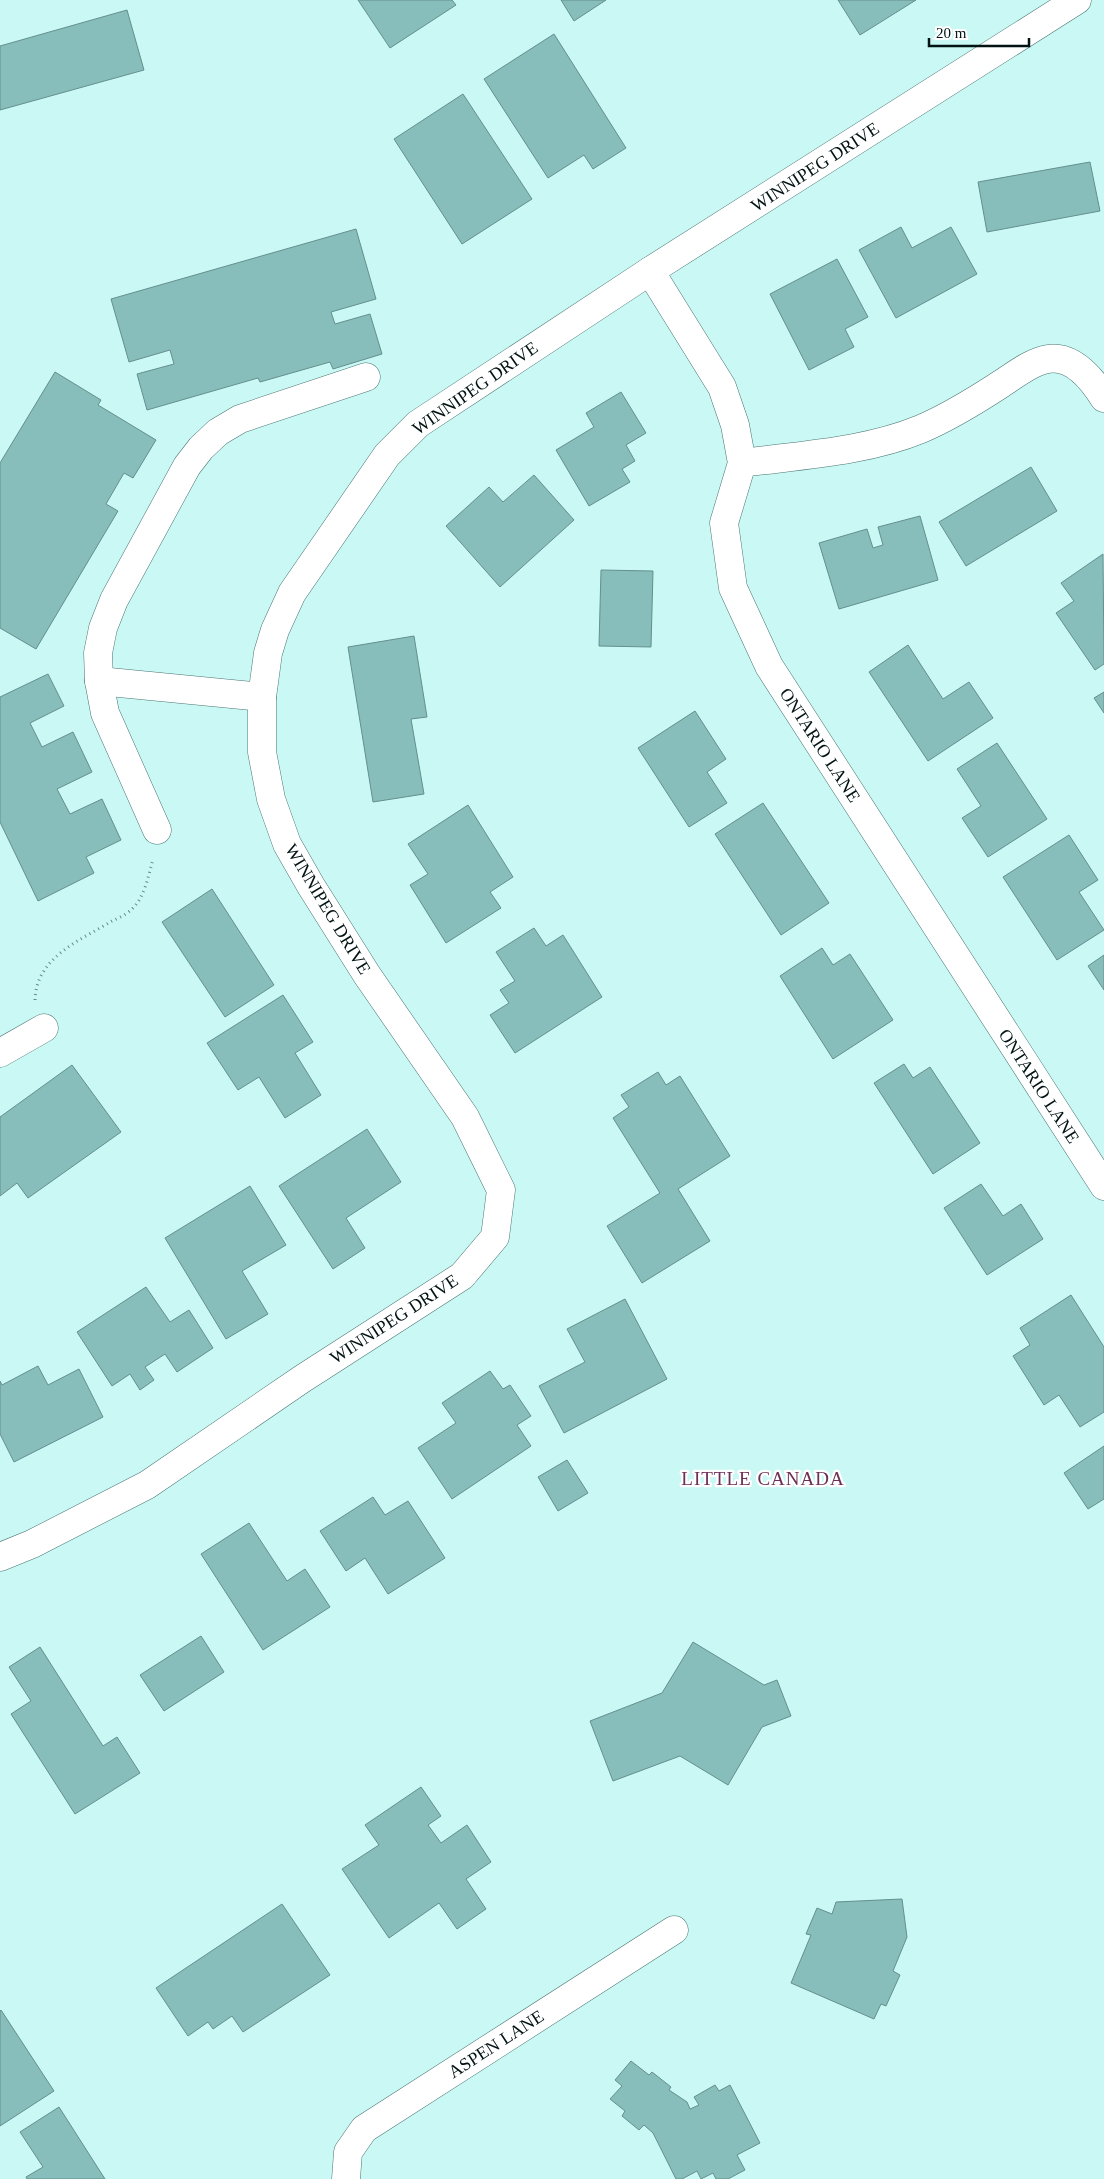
<svg xmlns="http://www.w3.org/2000/svg" width="1104" height="2179" viewBox="0 0 1104 2179" font-family="'Times New Roman',serif">
<style>
.building{fill:#87bdba;stroke:#64908e}
.lines{fill:none;stroke-linecap:round;stroke-linejoin:round}
.minor-casing{stroke:#4b7674;stroke-width:29}
.path{stroke:#698988;stroke-width:3;stroke-dasharray:1 4;stroke-linecap:butt}
.minor{stroke:#fff;stroke-width:28}
.labels{text-anchor:middle;stroke-width:4.5;stroke-linejoin:round;paint-order:stroke}
.street-label{font-size:18px;fill:#031313;stroke:#fff}
.neighbourhood-label{font-size:19px;letter-spacing:1px;fill:#6c3058;stroke:#fff}
</style>
<rect width="100%" height="100%" fill="#c9f8f5"/>
<g class="building">
<path d="M358 0H452L456 5 390 48Z"/>
<path d="M561 0H606L574 21Z"/>
<path d="M838 0H916L860 35Z"/>
<path d="M127 10 144 70 0 110V46Z"/>
<path d="M554 34 626 148 593 169 584 155 548 178 484 79Z"/>
<path d="M463 94 532 199 462 244 394 139Z"/>
<path d="M1090 162 1100 211 987 232 978 182Z"/>
<path d="M901 227 912 248 951 227 977 274 896 318 859 250Z"/>
<path d="M356 229 376 299 331 312 335 324 370 314 382 354 333 369 330 362 260 382 258 378 147 410 137 374 174 364 170 350 129 362 111 299Z"/>
<path d="M837 259 868 317 845 329 854 347 809 370 770 294Z"/>
<path d="M55 372 101 400 98 405 156 440 133 478 124 473 106 504 118 511 36 649 0 628V463Z"/>
<path d="M621 392 646 433 626 445 635 461 622 469 630 482 589 506 556 450 594 427 586 413Z"/>
<path d="M1031 467 1057 511 966 566 939 522Z"/>
<path d="M534 475 574 520 500 587 446 526 489 487 503 502Z"/>
<path d="M920 516 938 580 839 609 819 543 867 529 873 548 883 545 878 527Z"/>
<path d="M1103 554 1104 664 1095 670 1056 613 1074 601 1061 583Z"/>
<path d="M601 570 653 571 651 647 599 646Z"/>
<path d="M414 636 427 717 411 719 424 794 373 802 348 647Z"/>
<path d="M908 645 943 699 969 682 993 718 928 761 869 672Z"/>
<path d="M48 674 64 706 30 723 42 747 73 732 92 772 57 789 70 814 102 799 121 840 86 857 94 873 38 901 0 822V697Z"/>
<path d="M1104 692V713L1094 698Z"/>
<path d="M695 711 726 759 707 772 727 803 689 827 638 748Z"/>
<path d="M997 743 1047 819 988 857 962 818 981 806 957 769Z"/>
<path d="M763 803 829 903 781 935 715 834Z"/>
<path d="M468 805 513 877 490 892 501 908 446 943 410 885 428 874 408 844Z"/>
<path d="M1069 835 1098 880 1079 892 1104 930 1057 960 1003 877Z"/>
<path d="M212 889 274 985 225 1017 162 922Z"/>
<path d="M534 928 546 946 563 935 602 997 515 1053 490 1015 509 1003 500 990 515 981 496 952Z"/>
<path d="M822 948 833 965 850 954 893 1020 833 1059 780 976Z"/>
<path d="M1104 955V990L1088 966Z"/>
<path d="M283 995 313 1042 295 1053 321 1095 285 1118 259 1077 238 1090 207 1043Z"/>
<path d="M904 1064 913 1078 930 1067 980 1143 933 1174 874 1083Z"/>
<path d="M72 1065 121 1132 28 1198 17 1183 0 1196V1117Z"/>
<path d="M658 1072 666 1085 680 1076 730 1156 678 1189 710 1241 642 1283 607 1226 660 1193 613 1118 629 1107 621 1095Z"/>
<path d="M367 1129 401 1182 346 1218 365 1248 333 1269 279 1186Z"/>
<path d="M981 1184 1003 1216 1021 1204 1043 1239 987 1275 944 1208Z"/>
<path d="M250 1186 286 1245 242 1271 268 1314 226 1339 165 1238Z"/>
<path d="M146 1287 170 1322 189 1310 213 1348 177 1372 165 1354 145 1367 154 1380 140 1390 130 1374 112 1386 77 1332Z"/>
<path d="M1071 1295 1104 1347V1412L1080 1427 1059 1395 1044 1405 1013 1356 1030 1345 1020 1328Z"/>
<path d="M625 1299 667 1379 564 1433 539 1386 585 1362 567 1329Z"/>
<path d="M38 1366 48 1385 79 1369 103 1417 14 1462 0 1434V1381L2 1385Z"/>
<path d="M490 1371 503 1389 510 1385 531 1416 517 1425 531 1446 452 1499 418 1448 456 1423 442 1403Z"/>
<path d="M1104 1446V1499L1088 1509 1064 1473Z"/>
<path d="M567 1460 588 1493 558 1511 538 1477Z"/>
<path d="M373 1497 385 1515 408 1501 445 1558 388 1594 365 1558 346 1571 320 1531Z"/>
<path d="M249 1523 287 1581 305 1569 330 1607 263 1650 201 1554Z"/>
<path d="M201 1636 224 1672 164 1711 140 1675Z"/>
<path d="M693 1642 764 1685 777 1680 791 1716 762 1727 728 1785 680 1756 613 1781 590 1721 662 1693Z"/>
<path d="M40 1647 103 1746 117 1737 140 1773 75 1814 11 1714 31 1701 9 1667Z"/>
<path d="M421 1787 441 1816 428 1825 441 1843 467 1825 491 1862 466 1879 486 1909 457 1929 439 1903 389 1938 342 1869 379 1845 365 1825Z"/>
<path d="M902 1899 907 1937 893 1971 900 1975 886 2006 881 2004 874 2019 791 1983 811 1935 806 1934 817 1908 832 1914 836 1902Z"/>
<path d="M282 1904 330 1975 243 2032 232 2016 213 2029 208 2022 188 2036 156 1988Z"/>
<path d="M1 2010 54 2091 0 2126V2011Z"/>
<path d="M631 2061 649 2075 652 2072 671 2087 669 2090 687 2102 690 2109 699 2105 694 2097 715 2085 719 2091 730 2085 760 2143 737 2155 745 2170 728 2179H716L713 2173 701 2179 697 2171 682 2179H676L653 2133 644 2125 639 2130 622 2116 625 2111 610 2099 622 2086 615 2080Z"/>
<path d="M59 2107 105 2179H27L26 2177 43 2167 20 2132Z"/>
</g>
<g class="lines">
<defs>
<g id="minor">
<path d="M650 271 722 387 735 425 742 463 724 523 733 588 769 666 1104 1186"/>
<path d="M742 463C802 455 865 452 921 429 949 417 975 401 1001 384 1015 375 1031 362 1048 359 1073 355 1092 379 1104 398"/>
<path d="M99 681 262 697"/>
<path d="M157 830 105 713 99 681 98 653 103 628 114 600 187 466 201 448 218 432 240 419 366 377"/>
<path d="M0 1053 44 1028"/>
<path d="M0 1557 32 1544 147 1485 302 1379 462 1276 495 1237 501 1190 465 1117 367 975 311 886 287 844 271 799 262 752V697L268 653 275 630 292 593 387 455 418 424 650 271 1077 0"/>
<path d="M346 2179 348 2152 364 2129 674 1930"/>
</g>
</defs>
<use href="#minor" class="minor-casing"/>
<path class="path" d="M35 1000C36 957 81 940 112 921 119 918 127 914 132 909 145 897 148 876 153 860"/>
<use href="#minor" class="minor"/>
</g>
<g class="labels">
<g class="street-label">
<text transform="translate(815 167) rotate(-33)" y="6">WINNIPEG DRIVE</text>
<text transform="translate(475 388) rotate(-35)" y="6">WINNIPEG DRIVE</text>
<text transform="translate(820 745) rotate(57)" y="6">ONTARIO LANE</text>
<text transform="translate(328 909) rotate(59)" y="6">WINNIPEG DRIVE</text>
<text transform="translate(1039 1086) rotate(57)" y="6">ONTARIO LANE</text>
<text transform="translate(394 1319) rotate(-33)" y="6">WINNIPEG DRIVE</text>
<text transform="translate(496 2044) rotate(-33)" y="6">ASPEN LANE</text>
</g>
<g class="neighbourhood-label">
<text x="763" y="1485">LITTLE CANADA</text>
</g>
</g>
<path d="M929 38v8h100v-8" fill="none" stroke="#031313" stroke-width="2.5"/>
<text x="936" y="38" font-size="15" fill="#031313" stroke="#ffffff" stroke-width="4" paint-order="stroke">20 m</text>
</svg>
